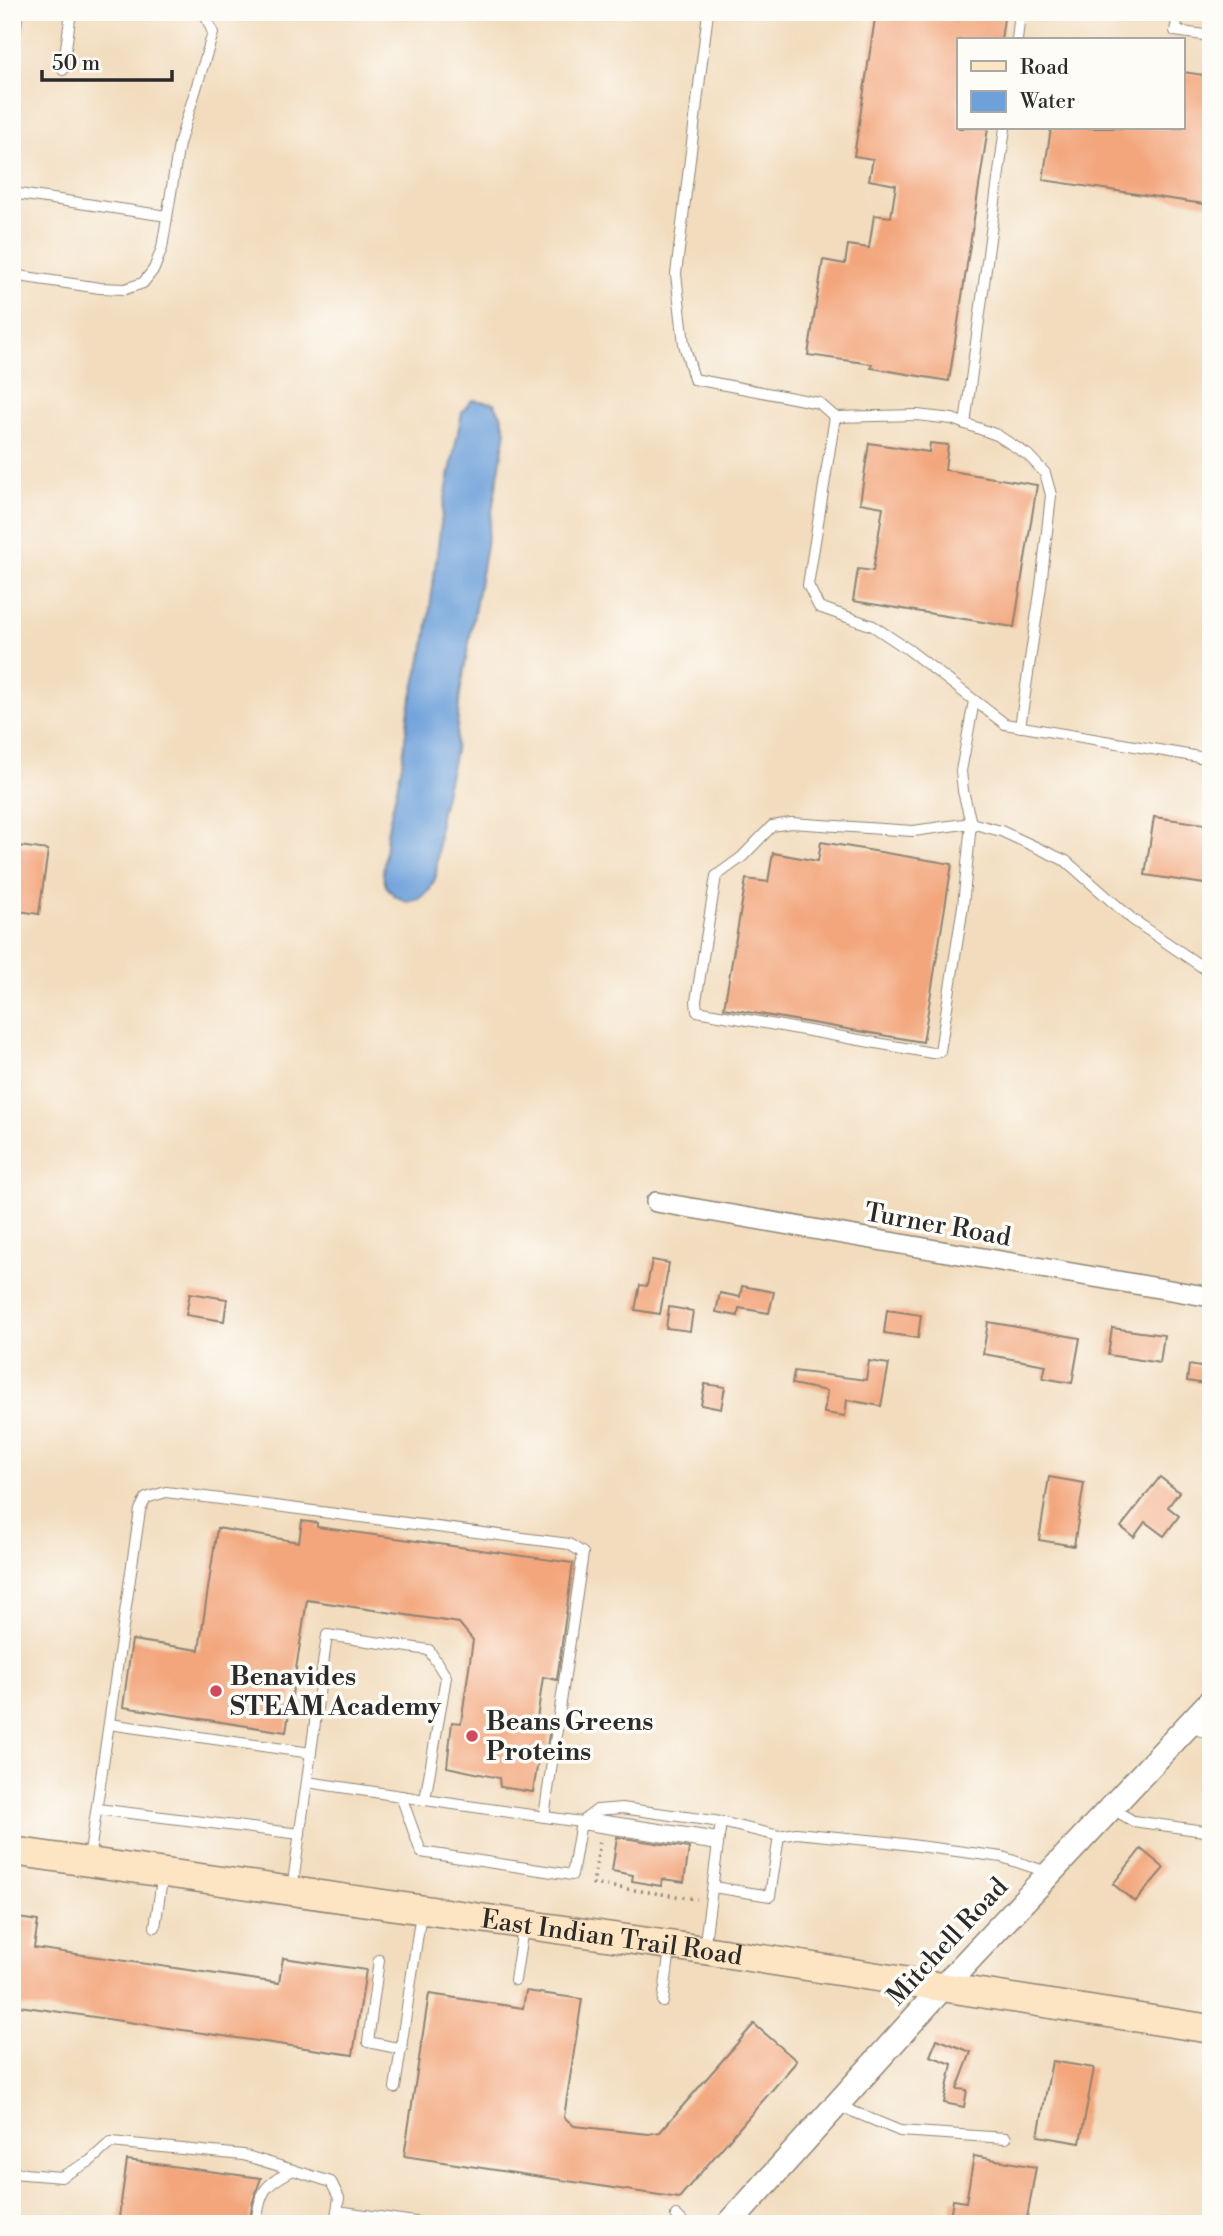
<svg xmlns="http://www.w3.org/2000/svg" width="1223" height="2236" viewBox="0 0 1223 2236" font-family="'Libre Bodoni',serif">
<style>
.water{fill:#6ea1da;stroke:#4c6682;stroke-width:2}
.building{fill:#f3a67b}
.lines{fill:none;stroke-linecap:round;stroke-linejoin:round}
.service-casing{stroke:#8e8474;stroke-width:12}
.minor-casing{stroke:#8e8474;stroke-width:22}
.tertiary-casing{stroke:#8e8474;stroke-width:27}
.secondary-casing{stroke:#8e8474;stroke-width:31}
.path{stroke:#8e8474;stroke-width:3.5;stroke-dasharray:2 5;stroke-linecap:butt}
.service{stroke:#fff;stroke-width:10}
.minor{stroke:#fff;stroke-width:19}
.tertiary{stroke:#fff;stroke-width:24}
.secondary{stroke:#fde5c4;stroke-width:28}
.poi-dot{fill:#d1495b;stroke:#fdfcf7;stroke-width:2.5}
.labels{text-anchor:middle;stroke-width:7;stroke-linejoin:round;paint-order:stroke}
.street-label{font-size:26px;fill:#2b2b2b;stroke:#fdfcf7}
.poi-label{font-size:26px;font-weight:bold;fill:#2b2b2b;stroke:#fdfcf7;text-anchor:start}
</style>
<rect width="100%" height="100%" fill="#fdfcf7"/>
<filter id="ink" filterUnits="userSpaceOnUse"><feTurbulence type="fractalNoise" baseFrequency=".0143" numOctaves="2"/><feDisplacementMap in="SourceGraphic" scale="14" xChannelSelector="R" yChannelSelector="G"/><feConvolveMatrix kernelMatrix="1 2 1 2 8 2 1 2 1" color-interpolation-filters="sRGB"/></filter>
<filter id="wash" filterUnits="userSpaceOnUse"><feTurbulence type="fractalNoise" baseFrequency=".00686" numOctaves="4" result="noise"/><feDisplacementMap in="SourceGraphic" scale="28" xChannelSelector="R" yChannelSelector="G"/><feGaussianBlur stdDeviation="1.57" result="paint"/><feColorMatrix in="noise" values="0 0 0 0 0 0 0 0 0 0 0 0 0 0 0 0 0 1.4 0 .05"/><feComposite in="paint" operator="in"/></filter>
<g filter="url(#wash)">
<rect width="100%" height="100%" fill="#f2dcbd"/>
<path class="water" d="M472 400 494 403 501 415 506 431 460 694 455 751 440 816 436 876 429 891 419 899 407 902 395 896 386 886 383 874 387 833 402 764 409 709 426 639 443 508 462 412Z"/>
<g id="blocks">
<g class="building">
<path d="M876 12H1005L1001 40H959V128H988L949 381 871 368 872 364 808 355 823 260 845 264 848 245 869 248 874 215 891 217 896 185 869 180 873 159 854 156Z"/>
<path d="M1183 72 1211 76V205L1043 180 1051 128H1183Z"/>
<path d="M869 443 929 452 930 443 948 445 945 470 1037 485 1014 627 853 601 858 569 873 571 883 507 860 503Z"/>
<path d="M1154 817 1211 825V885L1145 875Z"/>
<path d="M821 842 952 864 923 1042 724 1008 746 879 768 882 773 853 818 861Z"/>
<path d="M12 845 48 850 39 914 12 910Z"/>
<path d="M652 1260 669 1263 660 1314 635 1310 640 1285 647 1286Z"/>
<path d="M742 1286 774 1292 769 1313 739 1308 738 1316 716 1312 720 1293 740 1297Z"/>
<path d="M190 1293 227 1299 224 1321 186 1315Z"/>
<path d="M669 1307 693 1311 690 1331 666 1328Z"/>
<path d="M887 1310 921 1315 918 1338 884 1333Z"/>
<path d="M988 1322 1080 1338 1072 1383 1043 1378 1046 1365 983 1354Z"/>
<path d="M1112 1328 1164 1335 1160 1363 1108 1355Z"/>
<path d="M869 1361 889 1364 881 1406 847 1400 845 1416 824 1413 827 1391 792 1384 794 1371 866 1380Z"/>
<path d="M1189 1365 1211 1369V1385L1187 1381Z"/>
<path d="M705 1384 725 1387 721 1409 701 1405Z"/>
<path d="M1049 1477 1084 1483 1074 1546 1039 1540Z"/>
<path d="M1160 1477 1179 1492 1168 1507 1179 1516 1164 1536 1145 1522 1134 1537 1121 1527Z"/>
<path d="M302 1521 317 1523V1527L573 1563 557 1680 543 1677 536 1726 550 1728 546 1755H539L533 1792 500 1787 499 1778 447 1767 452 1722 461 1723 473 1640 459 1623 307 1600 286 1732 123 1707 132 1640 199 1650 217 1528 299 1542Z"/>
<path d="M617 1837 689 1848 684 1882 662 1879 661 1886 632 1881 633 1875 612 1871Z"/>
<path d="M1141 1849 1164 1868 1135 1902 1113 1884Z"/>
<path d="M12 1917 38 1921 34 1948 279 1983 283 1958 366 1970 353 2055 12 2005Z"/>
<path d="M526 1991 582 1999 564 2117 574 2126 648 2134 660 2132 754 2024 797 2061 679 2198 404 2156 429 1994 523 2008Z"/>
<path d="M937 2039 971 2052 957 2089 967 2090 964 2107 944 2103 952 2064 930 2056Z"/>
<path d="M1052 2061 1094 2068 1080 2143 1038 2136Z"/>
<path d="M974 2156 1036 2167 1026 2224H989L950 2217 953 2200 966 2202Z"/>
<path d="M127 2160 261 2178 253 2201 249 2224H118Z"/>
</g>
</g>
</g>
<g filter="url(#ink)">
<use href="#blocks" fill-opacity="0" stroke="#8e8474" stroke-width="2"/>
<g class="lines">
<defs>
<g id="service">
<path d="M708 12 676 274 684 344 694 379 819 403 835 417 808 585 819 607 873 626 909 650 1005 724 1211 759"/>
<path d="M1179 12 1175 31 1211 36"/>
<path d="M1017 40 1020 12"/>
<path d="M12 55 18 12"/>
<path d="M63 70 71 12"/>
<path d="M12 193 167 216"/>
<path d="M12 275 100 288 125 289 143 283 154 269 162 248 179 144 213 33 204 12"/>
<path d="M835 417 917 415 952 419 997 435 1028 455 1045 473 1051 495 1041 586 1020 727"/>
<path d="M965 424 1005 128"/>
<path d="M974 701 961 771 963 791 971 823 1001 831 1066 861 1132 919 1211 973"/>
<path d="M791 823 913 831 971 823 963 906 940 1051 932 1053 697 1011 696 1001 716 876 742 857 772 826Z"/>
<path d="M12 931V935"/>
<path d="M109 1724 311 1753"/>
<path d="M1189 1726 1211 1735"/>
<path d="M307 1782 401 1796 421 1852 572 1875 581 1822 597 1810 622 1808 721 1822 704 1949"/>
<path d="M401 1796 425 1800"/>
<path d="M1111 1808 1133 1821 1211 1832"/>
<path d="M97 1809 300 1834"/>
<path d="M586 1818 719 1838"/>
<path d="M581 1824 718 1845"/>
<path d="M779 1836 796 1833 888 1842 1002 1857 1047 1872"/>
<path d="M89 1860 140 1510 146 1498 166 1492 569 1544 583 1553 544 1817"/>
<path d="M713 1887 770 1896 779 1836 721 1822"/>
<path d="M292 1890 327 1635 429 1650 446 1677 425 1800 581 1822"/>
<path d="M155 1927 163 1873"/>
<path d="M379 1960 368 2042 402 2049"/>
<path d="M515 1980 523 1928"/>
<path d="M663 2002 670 1949"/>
<path d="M395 2088 421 1913"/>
<path d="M837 2105 900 2131 1006 2138"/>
<path d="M12 2173 61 2177 90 2161 111 2142 243 2155 293 2170"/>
<path d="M337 2211 429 2224"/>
<path d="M676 2215 685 2224"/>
<path d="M256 2224C261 2190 263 2186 293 2170L331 2182 339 2198 335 2224"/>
</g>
<path id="minor" d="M656 1202 1211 1297"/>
<path id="tertiary" d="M729 2224 943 1987 1211 1701"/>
<g id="secondary">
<path id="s1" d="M12 1851 704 1950 1211 2029"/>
</g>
</defs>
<use href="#service" class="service-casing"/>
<use href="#minor" class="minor-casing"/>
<use href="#tertiary" class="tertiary-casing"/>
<use href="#secondary" class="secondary-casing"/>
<path class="path" d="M600 1842 593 1884 697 1899"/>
<use href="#service" class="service"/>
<use href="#minor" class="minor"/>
<use href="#tertiary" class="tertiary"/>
<use href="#secondary" class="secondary"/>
</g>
</g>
<g class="poi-dot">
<circle cx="216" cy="1691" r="7"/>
<circle cx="472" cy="1736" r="7"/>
</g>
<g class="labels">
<g class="street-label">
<text transform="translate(938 1224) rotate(10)" y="9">Turner Road</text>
<text dy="9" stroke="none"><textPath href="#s1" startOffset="606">East Indian Trail Road</textPath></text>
<text transform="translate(947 1941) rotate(-47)" y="9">Mitchell Road</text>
</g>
<g class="poi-label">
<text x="230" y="1685">Benavides<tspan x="230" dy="30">STEAM Academy</tspan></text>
<text x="486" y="1730">Beans Greens<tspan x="486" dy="30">Proteins</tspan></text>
</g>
</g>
<rect width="1223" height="2236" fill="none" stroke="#fdfcf7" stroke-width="42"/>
<rect x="957" y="38" width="228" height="91" fill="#fdfcf7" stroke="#a9a8a5" stroke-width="2"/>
<rect x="971" y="61" width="35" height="10" fill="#fde5c4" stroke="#a9a8a5" stroke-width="2"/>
<text x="1020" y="74" font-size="21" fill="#2b2b2b">Road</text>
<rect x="971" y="91" width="35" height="21" fill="#6ea1da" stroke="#a9a8a5" stroke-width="2"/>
<text x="1020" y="108" font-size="21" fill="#2b2b2b">Water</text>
<path d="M42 70v10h130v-10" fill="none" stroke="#2b2b2b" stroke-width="3.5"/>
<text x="52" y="70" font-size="21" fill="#2b2b2b" stroke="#fdfcf7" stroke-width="5" paint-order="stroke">50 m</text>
</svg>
